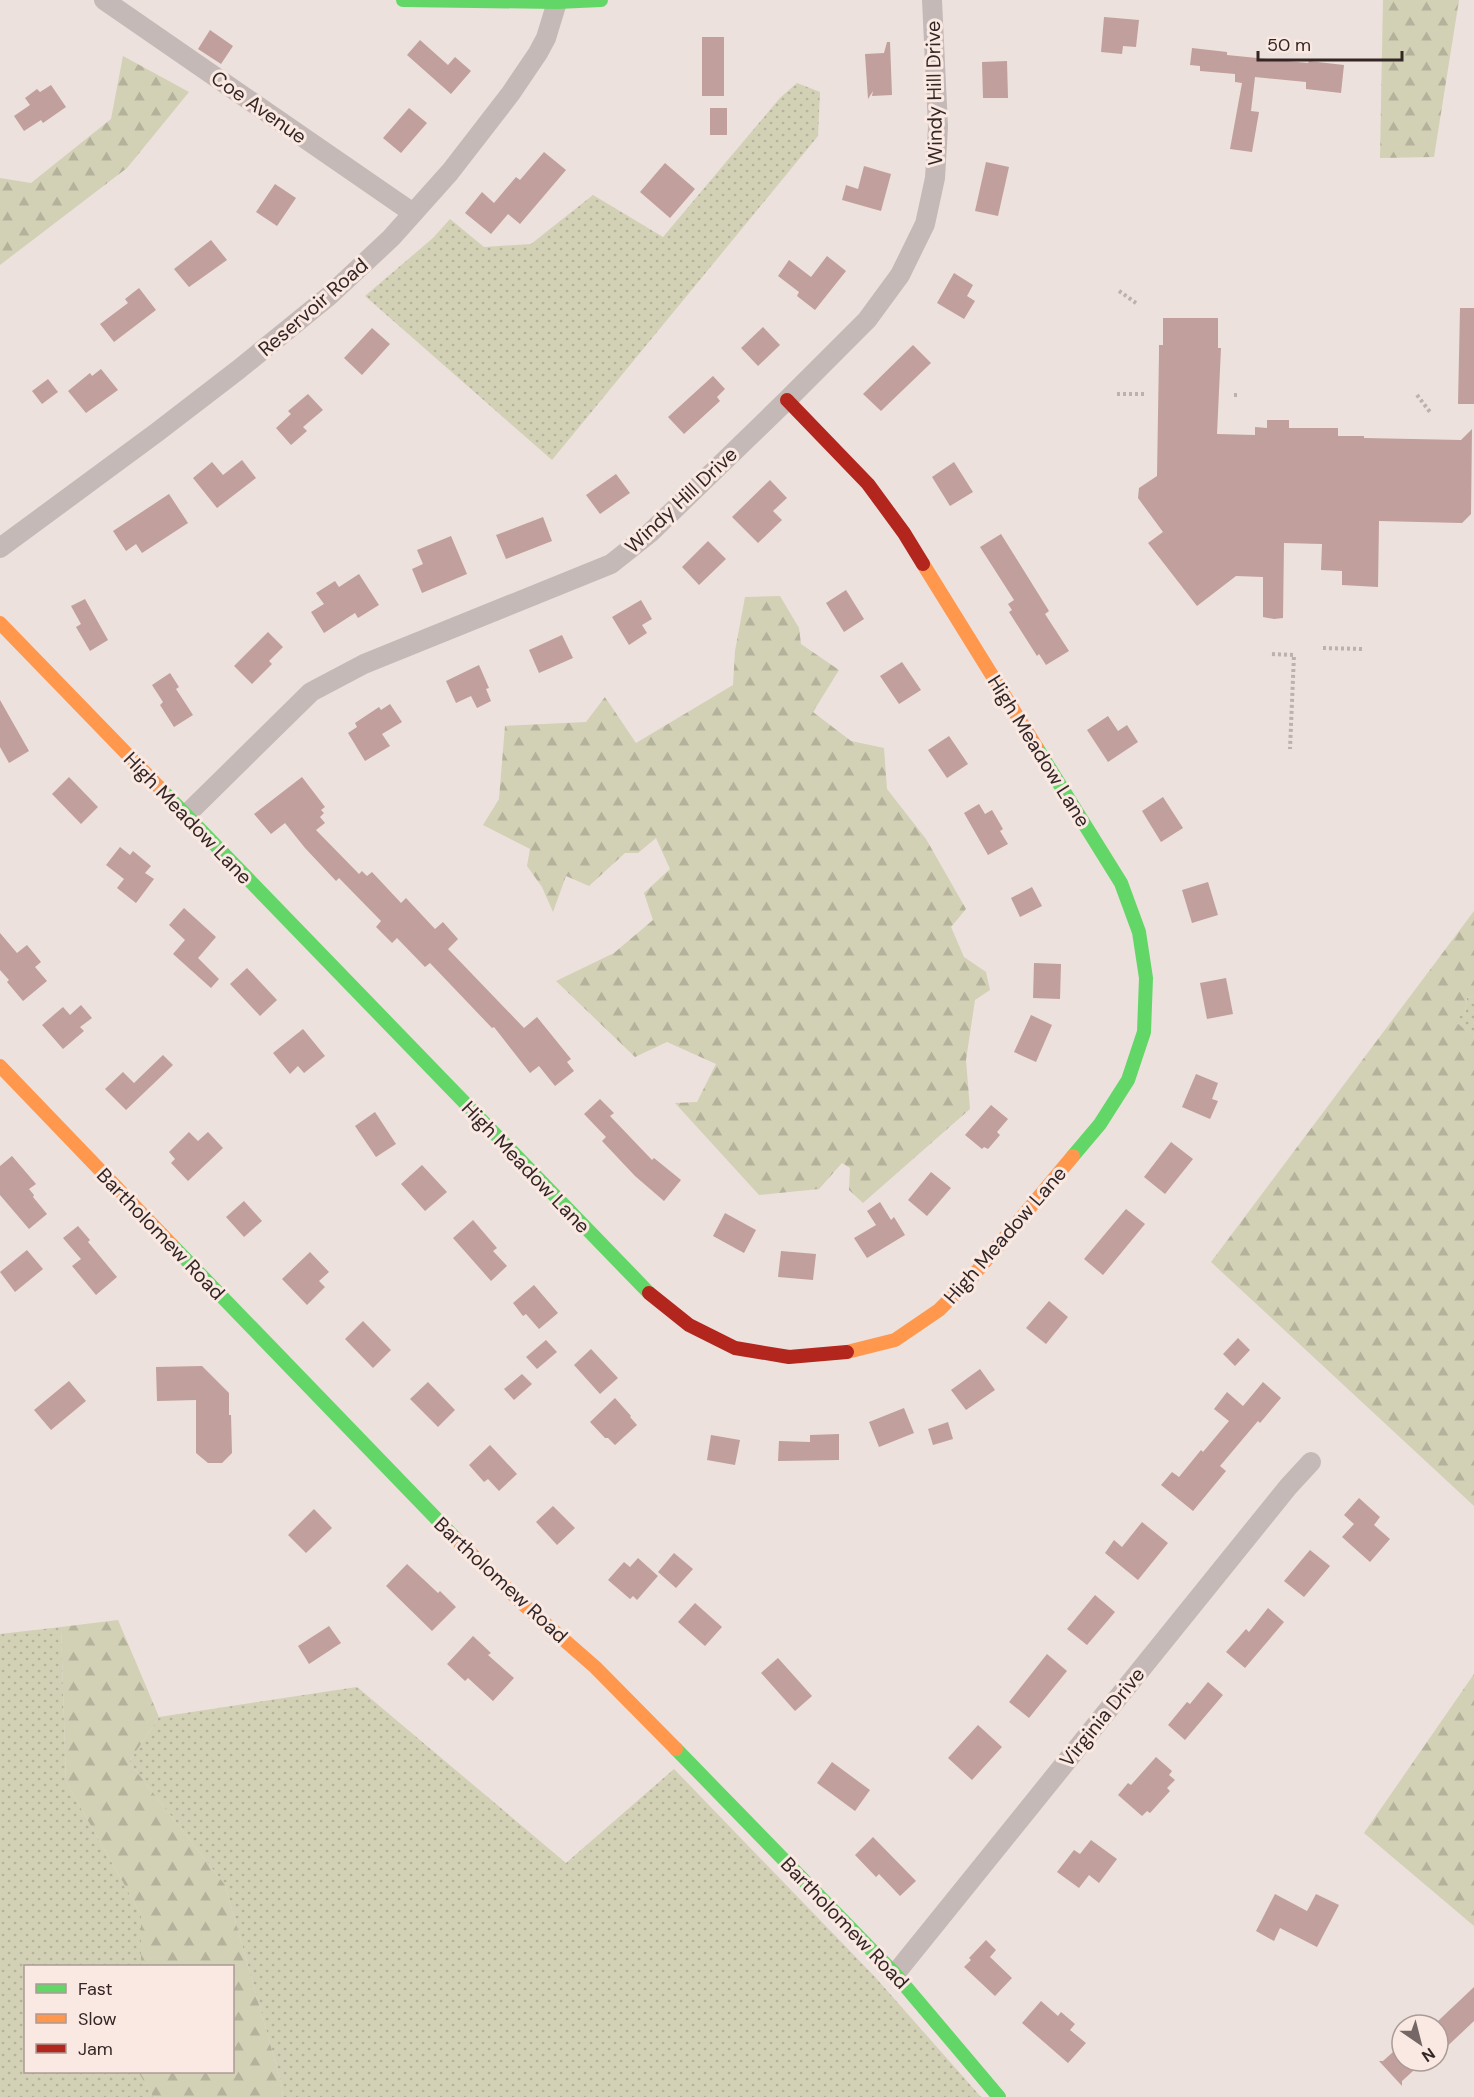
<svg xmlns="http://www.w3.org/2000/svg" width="1474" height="2097" viewBox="0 0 1474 2097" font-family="'DM Sans',sans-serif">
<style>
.grass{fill:url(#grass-dots)}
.forest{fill:url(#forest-firs)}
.building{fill:#c19f9d}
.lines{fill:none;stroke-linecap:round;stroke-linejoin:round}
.path{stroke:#bdb1af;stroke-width:4;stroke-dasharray:3 3;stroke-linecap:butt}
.street{stroke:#c4b9b6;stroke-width:20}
.fast{stroke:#63d668;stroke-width:14}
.slow{stroke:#ff974d;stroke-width:14}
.jam{stroke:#b3261e;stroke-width:14}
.labels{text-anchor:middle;stroke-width:6;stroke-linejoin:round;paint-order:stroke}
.street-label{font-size:20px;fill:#342625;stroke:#fae9e2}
</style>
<defs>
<pattern id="grass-dots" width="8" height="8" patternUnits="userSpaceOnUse" patternTransform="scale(1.5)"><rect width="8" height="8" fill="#d2d0b5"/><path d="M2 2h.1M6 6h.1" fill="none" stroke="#b5b29c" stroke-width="1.8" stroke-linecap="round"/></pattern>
<pattern id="forest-firs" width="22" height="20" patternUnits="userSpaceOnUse" patternTransform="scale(1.5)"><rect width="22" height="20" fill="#d2d0b5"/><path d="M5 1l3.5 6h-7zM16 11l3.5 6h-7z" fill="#b5b29c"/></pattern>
</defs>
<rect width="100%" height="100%" fill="#ece1dc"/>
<g class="grass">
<path d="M797 83 820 92 818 136 552 460 365 296 433 238 450 219 484 247 531 244 593 195 663 237 780 98Z"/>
<path d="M1474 996V1038L1453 1020 1465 1013 1467 998Z"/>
<path d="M61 1627 66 1782 141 1914V1966H26V2072H139L153 2097H0V1634Z"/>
<path d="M357 1687 566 1863 674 1769 875 1977 981 2097H283L281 2082 225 1885 129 1762 159 1717Z"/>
</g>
<g class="forest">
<path d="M1383 0H1459L1434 157 1380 158Z"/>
<path d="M123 56 189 92 127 168 0 265V178L31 183 111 119Z"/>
<path d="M780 596 799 628 801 644 839 670 813 712 851 741 884 748 887 789 926 839 966 909 951 927 964 957 986 972 990 990 975 1000 966 1060 970 1109 863 1203 849 1190 850 1168 842 1163 819 1189 759 1195 675 1103 697 1102 716 1064 667 1042 635 1057 556 981 614 953 653 920 644 893 670 869 656 838 638 853H625L589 886 566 876 553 912 542 887 527 866 530 849 483 825 499 799 505 726 586 722 605 697 636 743 733 685 735 651 745 597Z"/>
<path d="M1474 911V996L1467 998 1465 1013 1454 1020 1474 1038V1506L1211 1262Z"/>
<path d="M118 1620 159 1717 129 1762 225 1885 281 2082 283 2097H153L139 2073V2072H232V1966H141V1914L66 1782 61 1627Z"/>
<path d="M1474 1674V1926L1364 1833Z"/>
</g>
<g class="building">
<path d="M1104 17 1139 20 1136 47 1123 46 1122 54 1101 52Z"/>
<path d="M210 30 233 46 221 64 198 49Z"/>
<rect x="702" y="37" width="22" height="59"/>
<path d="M420 40 448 65 455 57 471 71 451 94 407 55Z"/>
<path d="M887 42H890L892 95 872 96 873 91 868 99 865 54 884 53Z"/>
<path d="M1192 48 1227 52V55L1308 63 1309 61 1344 65 1341 93 1306 89V82L1255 77 1251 111 1259 112 1252 152 1230 149 1242 83 1235 82V74L1200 71V66L1190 65Z"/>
<path d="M1007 61 1008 98H983L982 62Z"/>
<path d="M51 85 66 107 43 123 41 120 24 131 14 116 30 105 25 98 37 89 40 92Z"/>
<path d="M409 108 427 123 401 153 383 138Z"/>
<rect x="710" y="108" width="17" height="27"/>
<path d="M544 152 566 170 520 224 508 214 491 234 465 213 482 192 494 203 516 177 520 180Z"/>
<path d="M986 162 1009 167 998 216 975 211Z"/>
<path d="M665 163 695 189 670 218 640 192Z"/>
<path d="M864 166 891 174 881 211 842 200 846 185 858 189Z"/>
<path d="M275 184 296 198 277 226 256 212Z"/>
<path d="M211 240 227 260 189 287 174 269Z"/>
<path d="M827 256 846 271 815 310 797 296 799 292 778 276 789 260 811 277Z"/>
<path d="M954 273 973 285 967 296 975 301 964 319 937 303Z"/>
<path d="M139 288 156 310 114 342 100 324 128 303 125 299Z"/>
<path d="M1460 308H1474V404H1458Z"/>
<path d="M1163 318H1218V348H1221L1217 434 1255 435V427L1267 428V420H1289V428H1338V436H1364V438L1461 440 1472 429 1471 514 1462 523 1379 521 1378 587 1342 585V571L1321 570 1322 544 1284 543 1283 618 1274 619 1263 617V577L1236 576 1197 606 1148 543 1163 532 1138 498 1139 488 1157 476 1159 354V345H1163Z"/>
<path d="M763 327 780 345 758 366 741 348Z"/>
<path d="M372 328 390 344 362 375 344 358Z"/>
<path d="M913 345 931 363 881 411 863 394Z"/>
<path d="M101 369 118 390 86 413 68 391 90 373 92 376Z"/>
<path d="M713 376 725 389 717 397 720 401 684 434 668 417Z"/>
<path d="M48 379 58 392 42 404 32 391Z"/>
<path d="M308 394 323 410 303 427 307 431 291 445 276 428 291 414 288 411Z"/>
<path d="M242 460 256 478 217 508 193 478 212 462 223 475Z"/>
<path d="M954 462 973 492 950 506 932 477Z"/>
<path d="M616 474 630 493 600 514 586 495Z"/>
<path d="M770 480 787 498 773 511 782 520 758 543 732 517Z"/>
<path d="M169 494 188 523 142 553 136 544 126 551 113 531Z"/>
<path d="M543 517 552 541 506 559 496 535Z"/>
<path d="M1001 534 1049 611 1045 614 1069 651 1046 665 1039 654 1037 656 1009 612 1012 610 1008 604 1014 600 980 547Z"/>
<path d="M451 536 467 574 422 593 412 569 423 564 417 550Z"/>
<path d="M708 541 726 559 699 585 682 567Z"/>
<path d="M359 574 379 605 358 618 355 613 324 633 311 612 324 604 316 593 335 581 339 587Z"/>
<path d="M846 590 864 619 844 632 826 603Z"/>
<path d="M85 599 108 640 90 651 76 627 81 624 71 606Z"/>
<path d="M641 600 652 619 642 625 647 633 629 645 612 617Z"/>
<path d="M268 632 283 647 269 661 272 664 252 684 234 666Z"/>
<path d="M562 635 573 658 539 673 529 650Z"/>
<path d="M902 662 921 690 899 704 880 676Z"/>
<path d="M479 665 489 688 486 689 491 701 477 708 471 696 456 703 446 681Z"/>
<path d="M170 673 179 687 176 689 193 715 174 727 160 705 163 702 152 685Z"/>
<path d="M0 700 29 751 9 763 0 747Z"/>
<path d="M390 704 402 722 382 734 390 746 365 761 348 733 357 727 355 723 379 707 381 710Z"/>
<path d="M1108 716 1118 731 1127 725 1138 742 1108 762 1087 730Z"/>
<path d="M949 736 968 764 947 778 928 750Z"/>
<path d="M69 777 98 807 81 824 52 794Z"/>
<path d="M302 777 325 807 321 810 324 813 320 817 325 823 316 830 359 874 362 871 367 876 372 872 401 903 406 898 435 929 443 922 458 939 448 949 524 1028 537 1017 571 1059 567 1062 574 1071 555 1086 539 1066 530 1073 494 1027 492 1028 430 963 425 967 397 938 392 943 376 927 381 921 339 878 336 881 305 848 285 823 271 834 254 814Z"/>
<path d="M1163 797 1183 828 1161 842 1142 811Z"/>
<path d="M979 804 985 814 992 810 1003 829 1000 831 1008 844 988 855 964 813Z"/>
<path d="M120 847 130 855 133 851 151 866 145 873 154 879 136 903 117 888 124 879 106 865Z"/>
<path d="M1208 882 1218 915 1192 923 1182 890Z"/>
<path d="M1032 887 1042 906 1020 917 1011 898Z"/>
<path d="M184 908 216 937 198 958 219 979 211 988 173 954 185 940 169 925Z"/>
<path d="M0 933 17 953 27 945 41 962 35 967 47 981 23 1001 7 982 9 980 0 970Z"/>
<path d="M1034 963 1061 964 1060 999 1033 998Z"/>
<path d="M247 968 277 1000 260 1016 230 984Z"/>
<path d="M1226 978 1233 1014 1207 1019 1200 983Z"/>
<path d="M81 1005 92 1018 80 1027 84 1031 63 1049 42 1025 63 1007 70 1015Z"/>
<path d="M1031 1015 1052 1025 1036 1062 1014 1052Z"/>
<path d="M303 1029 325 1056 304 1073 298 1066 290 1074 273 1053Z"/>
<path d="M163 1055 173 1065 126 1110 105 1089 123 1072 134 1083Z"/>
<path d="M1196 1074 1218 1083 1212 1099 1218 1101 1210 1119 1182 1107Z"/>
<path d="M600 1099 614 1113 610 1116 652 1160 654 1158 681 1180 664 1201 635 1176 602 1141 606 1137 584 1114Z"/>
<path d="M991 1105 1008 1119 997 1132 1000 1135 988 1149 984 1147 982 1149 965 1135Z"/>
<path d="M375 1112 396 1144 376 1157 355 1126Z"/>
<path d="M189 1132 198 1141 208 1132 223 1148 188 1181 171 1163 175 1159 169 1152Z"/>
<path d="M1171 1142 1193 1159 1165 1194 1144 1177Z"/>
<path d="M12 1156 36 1184 29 1189 34 1195 33 1197 47 1214 29 1229 0 1195V1166Z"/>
<path d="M422 1165 447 1192 425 1211 401 1184Z"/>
<path d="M931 1172 951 1188 927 1216 908 1200Z"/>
<path d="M244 1201 262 1221 244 1237 226 1217Z"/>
<path d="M880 1202 891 1220 894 1217 905 1235 867 1258 854 1238 876 1225 867 1211Z"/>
<path d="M1126 1209 1145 1224 1103 1275 1084 1259Z"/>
<path d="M725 1213 756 1230 744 1253 713 1236Z"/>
<path d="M473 1220 497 1248 493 1251 507 1266 491 1281 453 1238Z"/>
<path d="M78 1226 90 1240 88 1242 117 1277 96 1295 72 1266 81 1259 63 1238Z"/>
<path d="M27 1250 43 1269 15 1292 0 1272Z"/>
<path d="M781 1251 816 1254 813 1280 778 1277Z"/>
<path d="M310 1252 329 1272 319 1281 325 1287 307 1305 282 1279Z"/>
<path d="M534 1285 558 1313 539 1329 526 1314 523 1316 513 1303Z"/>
<path d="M1049 1301 1068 1317 1046 1344 1026 1328Z"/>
<path d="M363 1321 391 1350 373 1368 345 1339Z"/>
<path d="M1238 1338 1250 1350 1235 1366 1223 1354Z"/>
<path d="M546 1340 557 1352 537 1369 526 1357Z"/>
<path d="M591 1349 618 1378 600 1394 574 1365Z"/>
<path d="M202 1366 229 1393V1415H231L232 1453 222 1463H208L196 1453V1400L157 1401 156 1367Z"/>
<path d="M980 1369 995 1390 966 1410 951 1390Z"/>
<path d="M522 1374 532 1384 514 1400 504 1389Z"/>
<path d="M69 1381 86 1401 51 1430 34 1410Z"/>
<path d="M428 1382 455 1410 438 1427 410 1399Z"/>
<path d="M1263 1382 1281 1398 1260 1423 1258 1421 1220 1466 1226 1471 1193 1511 1161 1485 1172 1472 1179 1477 1201 1450 1203 1452 1229 1421 1214 1409 1227 1392 1243 1406Z"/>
<path d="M615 1398 631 1416 630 1417 637 1425 615 1445 608 1438H605L590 1422Z"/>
<path d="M904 1408 914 1433 879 1447 869 1422Z"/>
<path d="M948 1422 953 1439 933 1445 928 1429Z"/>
<path d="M839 1434V1460L778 1461 779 1441 810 1442V1435Z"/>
<path d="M711 1435 740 1440 735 1465 707 1460Z"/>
<path d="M490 1445 517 1474 499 1491 488 1479 484 1482 469 1465Z"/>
<path d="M1359 1498 1380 1517 1374 1525 1390 1539 1370 1562 1342 1537 1354 1524 1344 1515Z"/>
<path d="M553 1506 575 1528 557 1545 536 1522Z"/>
<path d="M314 1509 332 1528 306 1553 288 1535Z"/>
<path d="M1142 1522 1168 1543 1138 1580 1105 1553 1114 1540 1122 1547Z"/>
<path d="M1310 1550 1330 1566 1304 1597 1284 1581Z"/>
<path d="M674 1553 693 1569 676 1588 658 1572Z"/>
<path d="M638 1558 658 1576 637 1600 633 1596 630 1599 608 1580 624 1562 630 1567Z"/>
<path d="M407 1564 438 1593 440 1591 456 1607 432 1631 386 1586Z"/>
<path d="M1095 1595 1115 1612 1087 1645 1067 1629Z"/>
<path d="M695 1603 722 1627 705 1646 678 1622Z"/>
<path d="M1268 1608 1284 1622 1245 1668 1226 1652 1246 1629 1249 1632Z"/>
<path d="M329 1626 341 1643 309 1664 298 1646Z"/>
<path d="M473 1636 491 1653 488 1655 514 1678 493 1701 468 1678 465 1681 447 1664Z"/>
<path d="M1047 1654 1067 1671 1029 1718 1009 1702Z"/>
<path d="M778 1658 812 1696 795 1711 761 1673Z"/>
<path d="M1208 1682 1223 1695 1185 1740 1168 1725 1187 1702 1190 1704Z"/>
<path d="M978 1725 1002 1747 972 1780 948 1758Z"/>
<path d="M1156 1757 1172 1771 1169 1775 1175 1780 1167 1788 1170 1791 1150 1813 1147 1811 1142 1816 1118 1795 1128 1783 1131 1785Z"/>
<path d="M832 1762 870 1790 855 1811 817 1783Z"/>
<path d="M873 1837 916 1881 900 1896 879 1874 876 1877 855 1855Z"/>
<path d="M1091 1840 1117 1859 1099 1883 1089 1875 1079 1888 1057 1872 1074 1850 1080 1854Z"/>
<path d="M1275 1894 1307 1911 1316 1894 1339 1905 1317 1947 1280 1928 1274 1941 1256 1931Z"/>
<path d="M986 1940 996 1950 990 1957 1012 1978 995 1996 964 1967 971 1960 969 1958Z"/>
<path d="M1474 1987V2021L1438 2055V2021Z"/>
<path d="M1041 2001 1058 2016 1061 2012 1075 2024 1070 2030 1086 2043 1068 2063 1022 2023Z"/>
<path d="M1402 2044V2061H1424L1402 2081V2086L1379 2061H1383Z"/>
</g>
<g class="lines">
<g class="path">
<path d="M1119 291 1136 303"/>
<path d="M1117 394H1147"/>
<path d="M1234 395H1240"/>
<path d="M1417 395 1430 412"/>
<path d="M1323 648 1362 649"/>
<path d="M1272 654 1294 655 1290 749"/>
</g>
<g class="street">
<path d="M104 0 413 213"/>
<path d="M0 548 156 433 238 370 329 296 391 238 450 172 511 93 538 53 546 38 557 2"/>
<path d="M186 815 311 692 364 664 611 564 650 533 787 400 867 320 900 275 925 224 935 178 938 127 932 0"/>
<path d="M895 1974 1288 1487 1311 1462"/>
</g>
<g class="fast">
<path d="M403 0 557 2 601 0"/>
<path d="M1037 748 1121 883 1139 932 1146 978 1144 1032 1128 1080 1100 1124 1073 1156"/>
<path d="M159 787 649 1293"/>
<path d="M172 1245 456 1539"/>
<path d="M676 1749 895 1974 999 2097"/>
</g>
<g class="slow">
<path d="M923 564 1037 748"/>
<path d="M0 623 159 787"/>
<path d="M0 1066 172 1245"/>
<path d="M847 1352 895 1340 939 1310 972 1277 1073 1156"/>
<path d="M456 1539 524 1605 595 1667 676 1749"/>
</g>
<g class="jam">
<path d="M787 400 868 484 904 533 923 564"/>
<path d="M649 1293 689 1325 735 1348 789 1357 847 1352"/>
</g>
</g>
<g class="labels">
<g class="street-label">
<text transform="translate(934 93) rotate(-91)" y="7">Windy Hill Drive</text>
<text transform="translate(259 107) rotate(35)" y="7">Coe Avenue</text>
<text transform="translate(313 307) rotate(-41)" y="7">Reservoir Road</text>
<text transform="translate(681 500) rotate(-43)" y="7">Windy Hill Drive</text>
<text transform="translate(1039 751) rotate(58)" y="7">High Meadow Lane</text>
<text transform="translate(188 818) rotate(46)" y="7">High Meadow Lane</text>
<text transform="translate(526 1167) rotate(46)" y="7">High Meadow Lane</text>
<text transform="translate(161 1234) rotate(46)" y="7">Bartholomew Road</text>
<text transform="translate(1005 1235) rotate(-49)" y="7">High Meadow Lane</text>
<text transform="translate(501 1580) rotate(43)" y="7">Bartholomew Road</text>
<text transform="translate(1102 1717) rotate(-51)" y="7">Virginia Drive</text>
<text transform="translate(845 1923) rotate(46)" y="7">Bartholomew Road</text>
</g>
</g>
<rect x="24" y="1965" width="210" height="108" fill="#fae9e2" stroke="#ab9b96" stroke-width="1.5"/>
<rect x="36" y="1984" width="30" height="9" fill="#63d668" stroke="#ab9b96" stroke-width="1.5"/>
<text x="78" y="1995" font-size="18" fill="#342625">Fast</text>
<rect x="36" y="2014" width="30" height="9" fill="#ff974d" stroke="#ab9b96" stroke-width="1.5"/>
<text x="78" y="2025" font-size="18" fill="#342625">Slow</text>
<rect x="36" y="2044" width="30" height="9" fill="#b3261e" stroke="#ab9b96" stroke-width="1.5"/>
<text x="78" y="2055" font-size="18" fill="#342625">Jam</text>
<g transform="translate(1420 2043) rotate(145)"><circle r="28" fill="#fae9e2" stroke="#ab9b96" stroke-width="1.5"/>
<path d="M0-4.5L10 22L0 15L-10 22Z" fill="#746765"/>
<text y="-9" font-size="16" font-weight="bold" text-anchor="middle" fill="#342625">N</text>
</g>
<path d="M1258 51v9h144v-9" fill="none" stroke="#342625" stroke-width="3"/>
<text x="1267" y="51" font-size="18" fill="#342625" stroke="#fae9e2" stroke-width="4.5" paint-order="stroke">50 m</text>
</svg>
